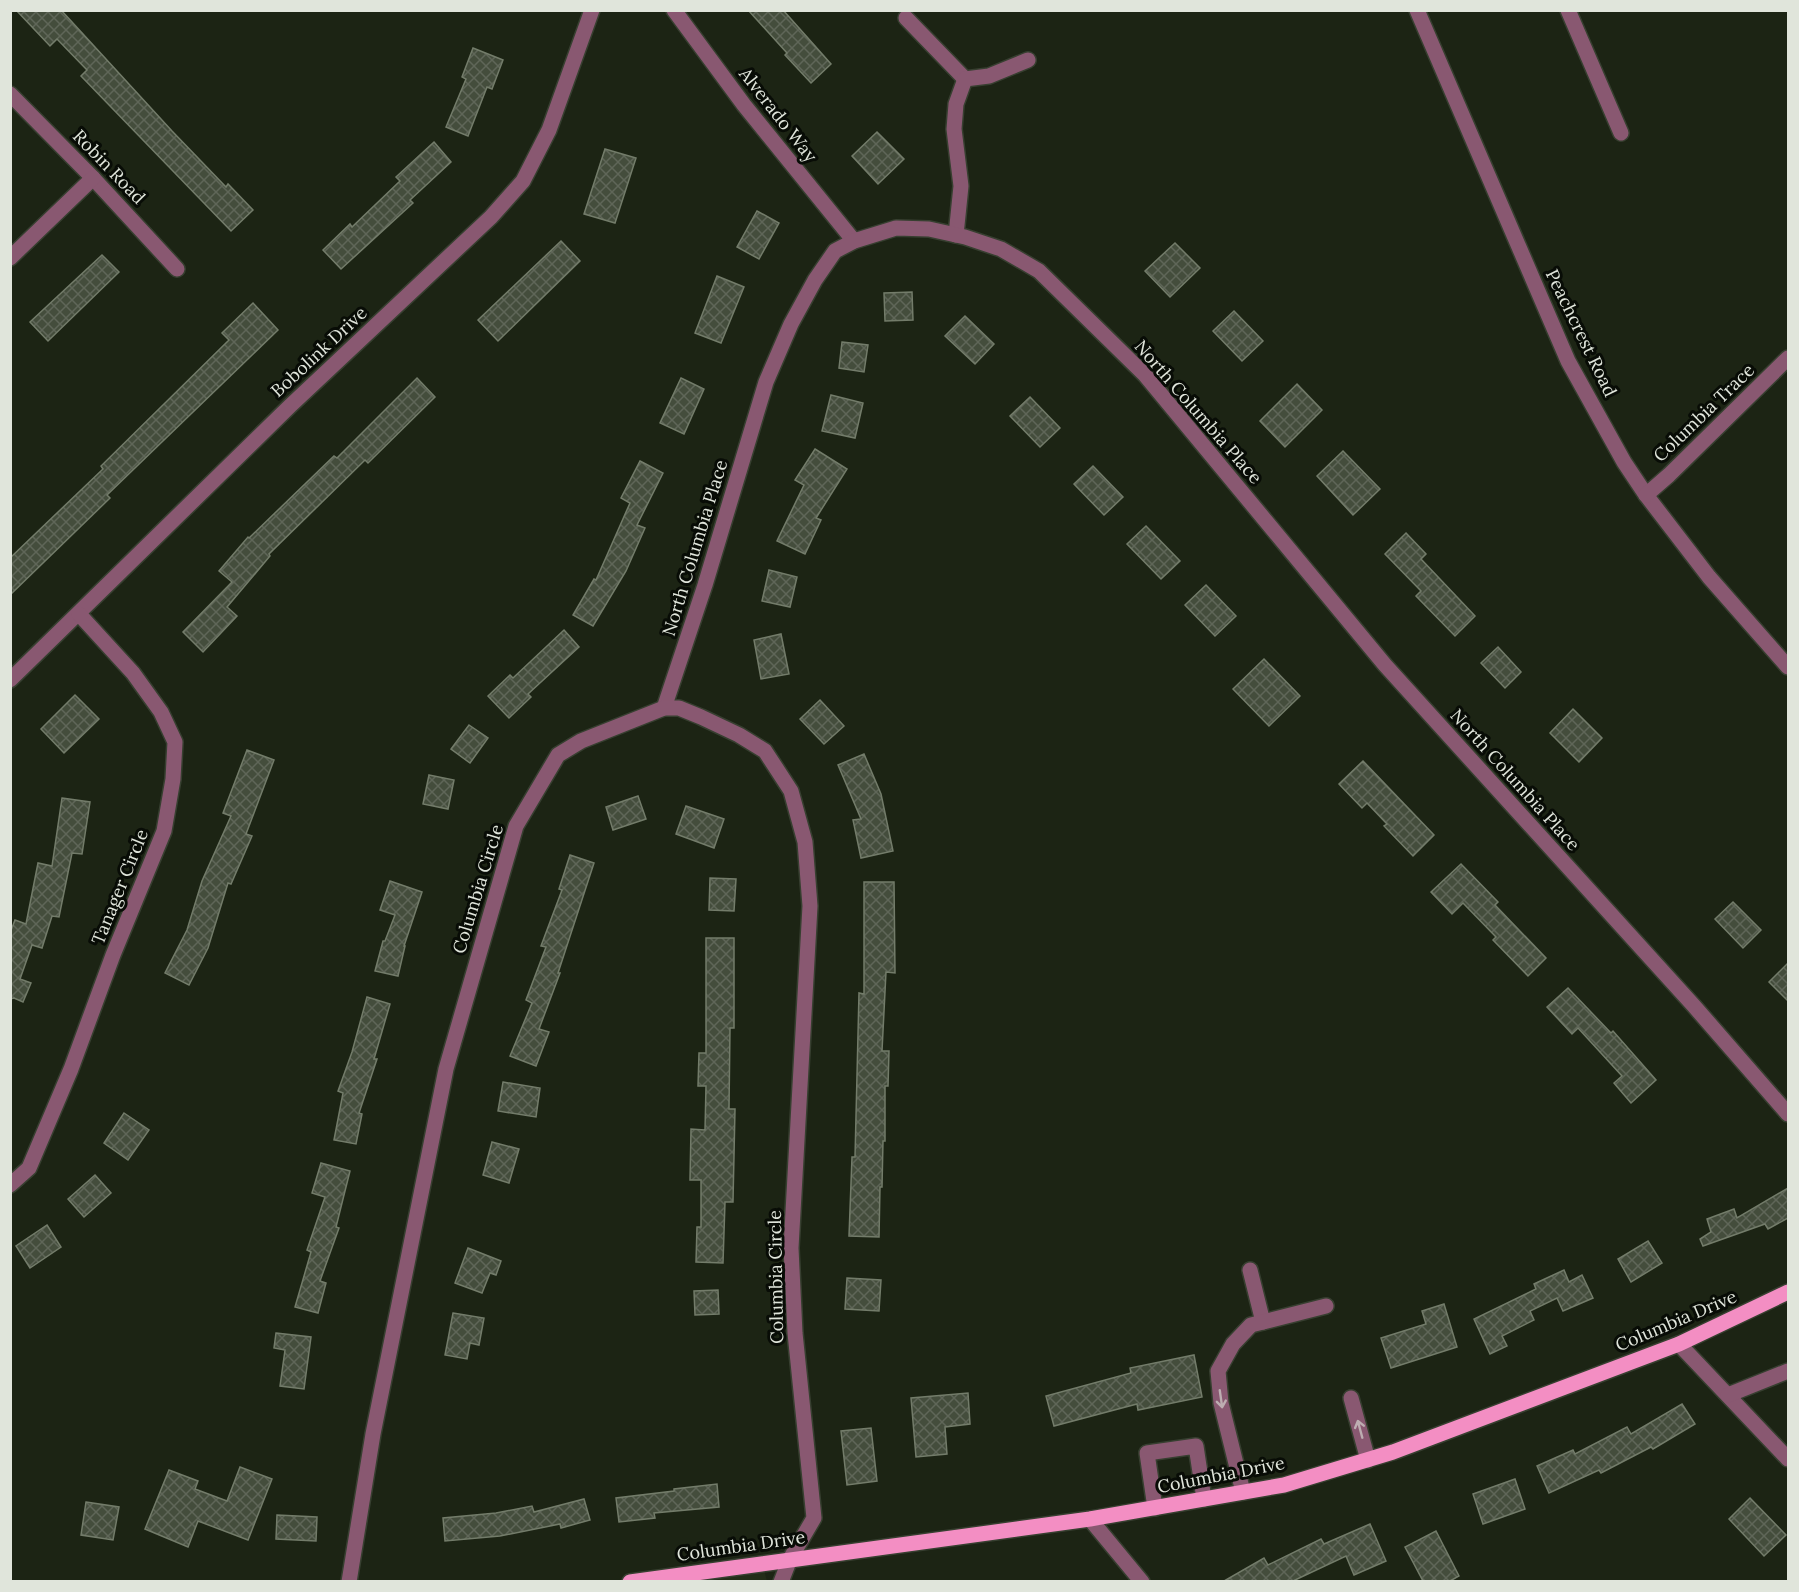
<svg xmlns="http://www.w3.org/2000/svg" width="1799" height="1592" viewBox="0 0 1799 1592" font-family="Lora,serif">
<style>
.built{fill:#232d18}
.building{fill:url(#building-cross-hatch);stroke:#737c6a;stroke-width:1.5}
.lines{fill:none;stroke-linecap:round;stroke-linejoin:round}
.minor-casing{stroke:#373f30;stroke-width:18}
.major-casing{stroke:#373f30;stroke-width:18}
.minor{stroke:#895871;stroke-width:15}
.major{stroke:#f38ec3;stroke-width:15}
.oneway{stroke:#bdadb1}
.labels{text-anchor:middle;stroke-width:6;stroke-linejoin:round;paint-order:stroke}
.street-label{font-size:18px;fill:#e0e5db;stroke:#080c06}
</style>
<defs>
<pattern id="building-cross-hatch" width="8" height="8" patternUnits="userSpaceOnUse" patternTransform="scale(1.5)"><rect width="8" height="8" fill="#444d3c"/><path d="M0 0l8 8M0 8l8-8" fill="none" stroke="#5f6658"/></pattern>
</defs>
<rect width="100%" height="100%" fill="#1c2414"/>
<path class="built" d="M763 1566 767 1581 604 1582Z"/>
<g class="building">
<path d="M16 10H61L172 131 226 187 228 184 253 210 231 231 81 76 87 70 57 39 50 46Z"/>
<path d="M748 10H783L831 64 811 83 785 55 787 53Z"/>
<path d="M473 48 503 60 492 89 487 87 468 136 446 127 466 79 462 77Z"/>
<path d="M877 132 904 159 878 184 852 156Z"/>
<path d="M434 142 451 162 410 200 413 203 341 269 323 250 350 224 352 227 400 181 396 177Z"/>
<path d="M605 149 636 158 615 223 584 214Z"/>
<path d="M757 211 779 223 759 259 737 247Z"/>
<path d="M561 241 580 261 498 341 478 320Z"/>
<path d="M1175 243 1200 268 1170 297 1145 271Z"/>
<path d="M102 255 119 272 48 341 30 322Z"/>
<path d="M717 276 744 287 721 343 695 333Z"/>
<path d="M912 292 913 320 885 321 884 293Z"/>
<path d="M253 303 278 330 107 495 110 498 10 595V558L103 469 101 466 229 340 222 333Z"/>
<path d="M1234 311 1263 341 1242 361 1213 331Z"/>
<path d="M965 316 994 344 975 364 945 336Z"/>
<path d="M842 342 868 345 864 372 839 368Z"/>
<path d="M417 378 435 397 368 463 365 460 269 554 270 556 227 607 237 616 203 652 183 632 232 582 219 571 248 537 249 538 334 456 337 458Z"/>
<path d="M681 378 704 389 684 434 660 423Z"/>
<path d="M1297 384 1322 410 1285 447 1260 421Z"/>
<path d="M831 395 863 403 855 438 822 431Z"/>
<path d="M1030 397 1060 428 1040 447 1010 416Z"/>
<path d="M815 449 847 469 816 518 821 520 805 554 777 541 804 485 795 480Z"/>
<path d="M1343 451 1380 489 1353 515 1317 476Z"/>
<path d="M640 461 663 473 637 525 645 528 626 571 593 626 573 615 594 579 596 580 630 503 621 498Z"/>
<path d="M1093 466 1123 497 1104 515 1074 484Z"/>
<path d="M1146 526 1180 561 1161 579 1127 544Z"/>
<path d="M1406 533 1426 554 1421 559 1475 616 1455 636 1416 596 1421 591 1385 554Z"/>
<path d="M769 570 797 577 790 607 762 601Z"/>
<path d="M1206 585 1236 616 1215 636 1185 605Z"/>
<path d="M564 630 579 647 528 694 531 697 509 718 488 696 510 675 513 678Z"/>
<path d="M781 634 789 674 761 679 754 640Z"/>
<path d="M1498 647 1521 672 1505 688 1481 663Z"/>
<path d="M1264 659 1300 696 1269 726 1233 689Z"/>
<path d="M75 695 99 719 64 753 41 729Z"/>
<path d="M820 700 844 726 824 744 800 719Z"/>
<path d="M1573 709 1602 738 1579 762 1550 733Z"/>
<path d="M469 725 488 738 470 763 451 749Z"/>
<path d="M247 750 274 760 246 834 252 836 231 884 228 883 208 948 189 985 165 973 187 930 202 881 231 816 223 813Z"/>
<path d="M864 754 881 794 893 851 861 858 853 820 861 819 838 765Z"/>
<path d="M1363 761 1434 835 1413 856 1384 826 1387 824 1367 803 1362 808 1339 784Z"/>
<path d="M429 775 454 780 448 809 423 804Z"/>
<path d="M638 796 646 819 613 830 606 807Z"/>
<path d="M62 798 90 802 82 854 72 853 59 917 52 916 42 948 32 945 20 979 31 983 23 1002 14 998 10 999V933L15 920 26 924 38 863 52 866Z"/>
<path d="M686 806 724 819 714 848 676 834Z"/>
<path d="M570 855 594 863 558 973H560L539 1029 549 1032 536 1066 510 1056 532 1003 526 1000 546 947 541 946 562 890 559 889Z"/>
<path d="M1461 864 1498 902 1495 905 1546 958 1528 976 1493 940 1496 937 1463 903 1452 914 1431 892Z"/>
<path d="M710 878 736 879 734 911 709 910Z"/>
<path d="M390 881 422 892 404 946H405L398 976 375 971 383 941H385L395 915 380 910Z"/>
<path d="M864 882H894L895 973 886 972 882 1051H889L888 1086H885V1141H883L882 1187H880L879 1237 849 1236 852 1157H855L859 993 864 994Z"/>
<path d="M1733 902 1761 930 1743 948 1715 919Z"/>
<path d="M706 938H734V1028H730L729 1109H735L733 1202H725L723 1263 696 1262 697 1227H701V1180H690L691 1129 705 1130 706 1086H698L699 1053H706Z"/>
<path d="M1788 963V1001L1769 982Z"/>
<path d="M1568 988 1611 1033 1613 1031 1656 1080 1631 1103 1614 1083 1622 1076 1578 1028 1572 1034 1547 1007Z"/>
<path d="M367 997 390 1004 374 1059H377L359 1113 362 1114 356 1144 334 1140 343 1093 338 1091 352 1052Z"/>
<path d="M503 1082 540 1088 536 1117 498 1111Z"/>
<path d="M124 1113 149 1130 128 1160 104 1143Z"/>
<path d="M492 1142 519 1149 509 1183 483 1175Z"/>
<path d="M321 1163 350 1171 336 1227 339 1228 320 1281 326 1283 318 1313 295 1307 311 1252 307 1250 325 1197 312 1193Z"/>
<path d="M95 1175 111 1193 84 1217 68 1199Z"/>
<path d="M1788 1188V1218L1768 1229 1765 1224 1703 1246 1700 1239 1711 1232 1707 1219 1734 1209 1737 1218Z"/>
<path d="M47 1225 61 1247 30 1268 16 1246Z"/>
<path d="M1648 1241 1662 1263 1631 1282 1618 1259Z"/>
<path d="M468 1248 501 1261 496 1275 490 1273 482 1293 455 1283Z"/>
<path d="M1564 1270 1569 1282 1582 1275 1593 1298 1563 1311 1557 1298 1530 1311 1534 1320 1502 1336 1507 1346 1490 1354 1474 1319 1536 1289 1534 1284Z"/>
<path d="M847 1278 881 1280 879 1311 845 1309Z"/>
<path d="M718 1290 719 1314 695 1315 694 1291Z"/>
<path d="M1444 1304 1457 1347 1391 1368 1381 1338 1426 1324 1422 1311Z"/>
<path d="M453 1313 484 1318 479 1345 470 1343 467 1359 445 1355Z"/>
<path d="M276 1333 311 1337 304 1389 280 1386 285 1350 274 1348Z"/>
<path d="M1194 1355 1202 1397 1138 1410 1137 1404 1054 1426 1046 1396 1131 1373 1130 1368Z"/>
<path d="M968 1393 970 1424 945 1427 947 1454 916 1457 911 1398Z"/>
<path d="M1682 1404 1695 1424 1653 1449 1651 1447 1601 1473 1599 1470 1549 1493 1537 1466 1573 1450 1575 1454 1627 1427 1631 1434Z"/>
<path d="M871 1428 877 1481 847 1485 841 1431Z"/>
<path d="M240 1467 272 1479 248 1540 198 1521 188 1547 145 1529 169 1470 198 1481 195 1489 227 1501Z"/>
<path d="M1515 1479 1525 1509 1483 1524 1473 1494Z"/>
<path d="M717 1484 719 1507 654 1513 655 1518 619 1522 616 1498 674 1491V1489Z"/>
<path d="M1750 1498 1786 1535 1764 1556 1729 1519Z"/>
<path d="M584 1499 590 1520 561 1528 560 1524 500 1536 445 1541 443 1518 496 1513 532 1506 534 1512Z"/>
<path d="M86 1502 119 1507 113 1540 81 1535Z"/>
<path d="M277 1515 317 1517 316 1541 276 1539Z"/>
<path d="M1370 1524 1386 1561 1354 1575 1346 1556 1293 1581H1224L1264 1558 1268 1565 1321 1539 1324 1544Z"/>
<path d="M1436 1531 1459 1576 1450 1581H1423L1405 1547Z"/>
</g>
<g class="lines">
<defs>
<g id="minor">
<path d="M674 10 744 105 854 241"/>
<path d="M1417 10 1568 361 1624 462 1646 495 1709 577 1788 667"/>
<path d="M1568 10 1621 133"/>
<path d="M906 18 965 79"/>
<path d="M10 94 93 178 177 269"/>
<path d="M956 235 961 186 954 129 956 104 965 79 989 76 1028 60"/>
<path d="M10 258 93 178"/>
<path d="M1646 495 1669 475 1788 358"/>
<path d="M10 680 291 405 491 217 523 181 549 130 592 10"/>
<path d="M664 708 705 585 766 382 791 324 815 280 835 251 854 241 896 228 929 229 965 237 1001 249 1039 271 1145 375 1385 665 1694 1006 1788 1114"/>
<path d="M10 1185 29 1168 71 1069 113 955 164 831 173 779 175 742 161 712 133 673 79 614"/>
<path d="M1250 1270 1263 1322"/>
<path d="M1679 1344 1788 1459"/>
<path d="M1728 1395 1788 1371"/>
<path d="M1351 1398 1368 1460"/>
<path d="M1243 1492 1221 1403 1218 1371 1233 1344 1251 1325 1326 1306"/>
<path d="M1155 1508 1147 1453 1196 1446 1204 1499"/>
<path d="M1090 1519 1142 1582"/>
<path d="M349 1582 373 1434 446 1069 516 826 558 755 581 741 664 708H679L701 717 739 735 765 751 791 791 805 842 810 906 791 1248 795 1333 814 1518 790 1559 781 1582"/>
</g>
<path id="major" d="M630 1582 1090 1519 1284 1485 1393 1452 1679 1344 1788 1292"/>
</defs>
<use href="#minor" class="minor-casing"/>
<use href="#major" class="major-casing"/>
<use href="#minor" class="minor"/>
<use href="#major" class="major"/>
</g>
<defs><path id="oneway-shaft" d="M-6 0H5M1.5-3L5.5 0L1.5 3" fill="none" stroke-width="1.6" stroke-linecap="round" stroke-linejoin="round" transform="scale(1.5)"/></defs>
<g class="oneway">
<use href="#oneway-shaft" transform="translate(1221 1399) rotate(82)"/>
<use href="#oneway-shaft" transform="translate(1360 1429) rotate(-105)"/>
</g>
<g class="labels">
<g class="street-label">
<text transform="translate(778 115) rotate(52)" y="6">Alverado Way</text>
<text transform="translate(109 167) rotate(46)" y="6">Robin Road</text>
<text transform="translate(1581 333) rotate(64)" y="6">Peachcrest Road</text>
<text transform="translate(319 352) rotate(-43)" y="6">Bobolink Drive</text>
<text transform="translate(1198 412) rotate(49)" y="6">North Columbia Place</text>
<text transform="translate(1704 413) rotate(-44)" y="6">Columbia Trace</text>
<text transform="translate(695 548) rotate(-73)" y="6">North Columbia Place</text>
<text transform="translate(1515 780) rotate(48)" y="6">North Columbia Place</text>
<text transform="translate(120 887) rotate(-68)" y="6">Tanager Circle</text>
<text transform="translate(478 889) rotate(-73)" y="6">Columbia Circle</text>
<text transform="translate(776 1277) rotate(-91)" y="6">Columbia Circle</text>
<text transform="translate(1676 1321) rotate(-23)" y="6">Columbia Drive</text>
<text transform="translate(1221 1475) rotate(-11)" y="6">Columbia Drive</text>
<text transform="translate(741 1546) rotate(-8)" y="6">Columbia Drive</text>
</g>
</g>
<rect width="1799" height="1592" fill="none" stroke="#e0e5db" stroke-width="24"/>
</svg>
